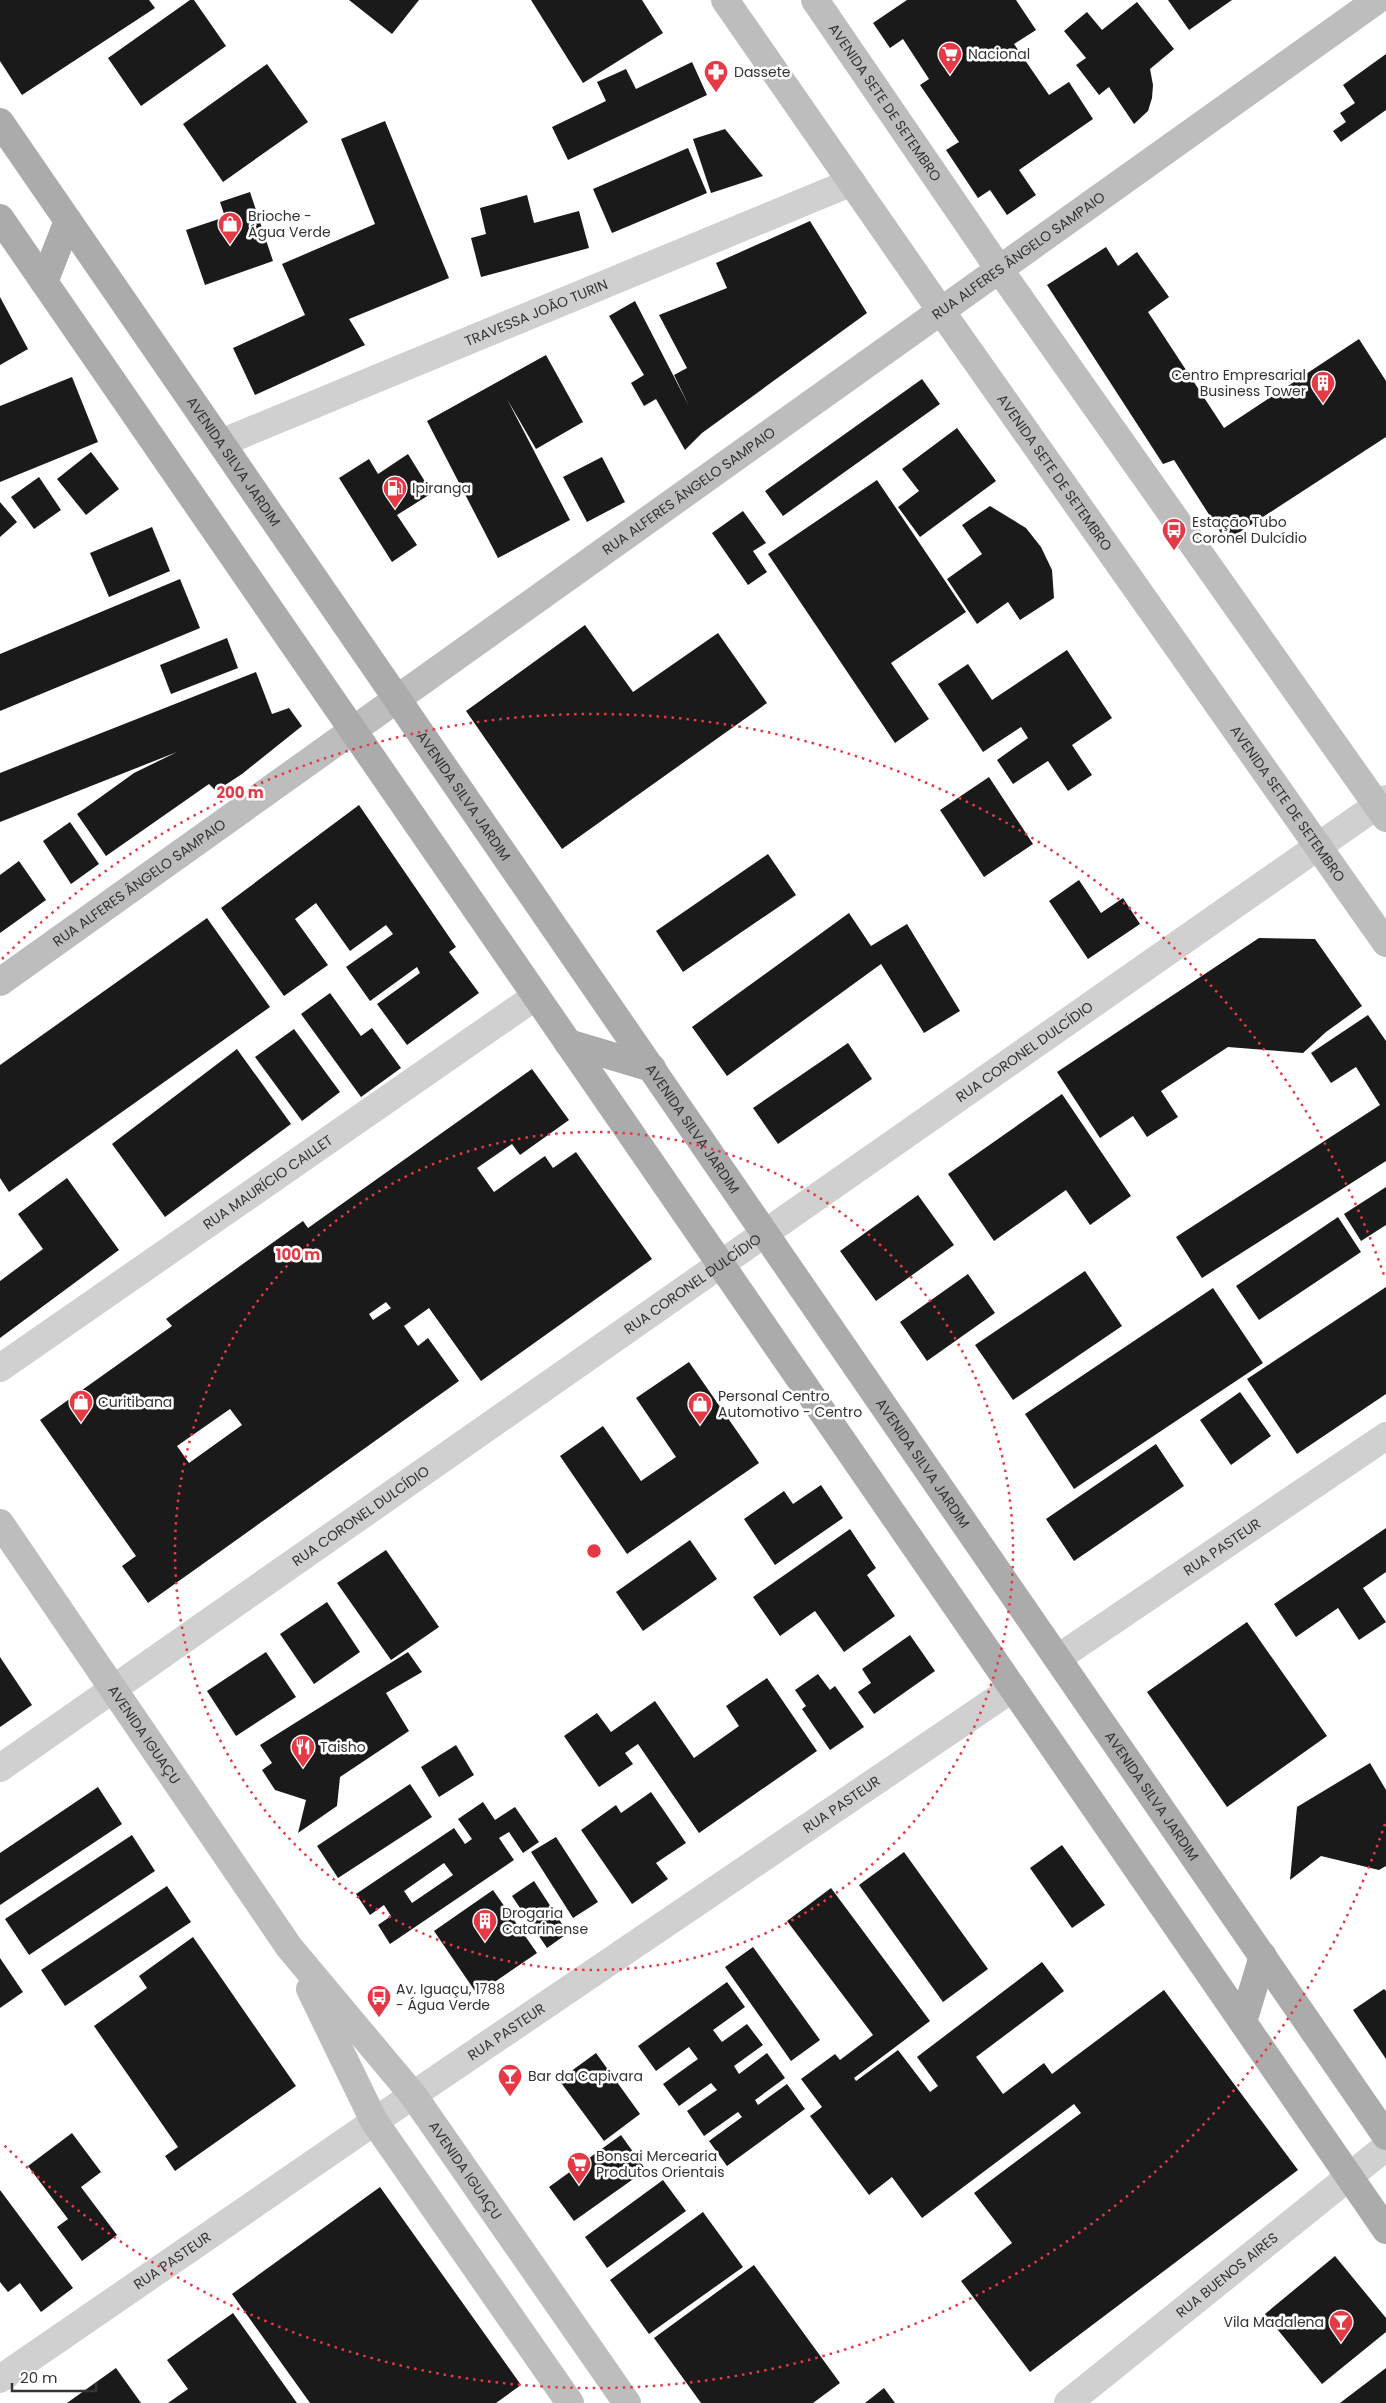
<svg xmlns="http://www.w3.org/2000/svg" width="1386" height="2403" viewBox="0 0 1386 2403" font-family="Poppins,sans-serif">
<style>
.building{fill:#1a1a1a;fill-rule:evenodd}
.lines{fill:none;stroke-linecap:round;stroke-linejoin:round}
.minor{stroke:#d0d0d0;stroke-width:28}
.tertiary{stroke:#d0d0d0;stroke-width:28}
.secondary{stroke:#bdbdbd;stroke-width:28}
.primary{stroke:#ababab;stroke-width:28}
.ring{fill:none;stroke:#e63946;stroke-width:2.5;stroke-dasharray:2.5 5}
.labels{text-anchor:middle;stroke-width:5;stroke-linejoin:round;paint-order:stroke}
.poi-label{font-size:14px;fill:#333;stroke:#fff;text-anchor:start}
.street-label{font-size:14px;fill:#333;stroke:#fff}
.centre{fill:#e63946;stroke:#fff;stroke-width:2.5}
.ring-label{font-size:15px;text-anchor:middle;font-weight:bold;fill:#e63946;stroke:#fff;stroke-width:5;stroke-linejoin:round;paint-order:stroke}
</style>
<rect width="100%" height="100%" fill="#fff"/>
<g class="building">
<path d="M0 0H149L155 8 22 95 0 61Z"/>
<path d="M190 0H194L226 46 141 106 108 58Z"/>
<path d="M349 0H419L392 34Z"/>
<path d="M531 0H642L663 33 583 83Z"/>
<path d="M907 0H1016L1036 30 1014 44 1049 95 1069 82 1093 119 1019 170 1036 195 1007 215 990 190 978 198 946 150 959 142 920 85 929 79 903 39 890 48 873 23Z"/>
<path d="M1168 0H1232L1189 30Z"/>
<path d="M1137 2 1174 49 1150 69 1153 85 1152 98 1148 111 1134 124 1109 87 1099 95 1076 65 1086 58 1064 31 1087 12 1102 30Z"/>
<path d="M1386 54V110L1341 142 1333 131 1346 122 1340 113 1355 103 1343 85Z"/>
<path d="M692 62 707 95 568 160 552 127 606 101 597 82 626 69 636 89Z"/>
<path d="M267 64 308 122 223 182 183 124Z"/>
<path d="M385 121 449 278 349 319 365 345 255 395 233 348 305 315 282 264 375 224 341 139Z"/>
<path d="M725 129 763 176 711 193 693 139Z"/>
<path d="M688 148 707 193 612 233 593 189Z"/>
<path d="M250 192 273 261 205 285 186 230 225 217 220 202Z"/>
<path d="M527 195 534 223 579 211 589 248 481 277 471 238 486 234 480 208Z"/>
<path d="M810 221 867 313 702 433 685 450 656 399 644 406 631 383 644 375 609 316 635 301 689 406 674 375 687 368 659 315 727 288 716 263Z"/>
<path d="M1106 247 1118 266 1137 252 1169 297 1148 312 1224 428 1359 339 1386 381V437L1226 541 1174 460 1163 464 1047 285Z"/>
<path d="M0 297 28 349 0 365Z"/>
<path d="M546 355 583 422 536 449 507 399 570 520 498 558 427 421Z"/>
<path d="M72 377 98 442 0 482V406Z"/>
<path d="M922 379 940 404 783 516 765 491Z"/>
<path d="M957 428 996 481 920 537 898 507 919 491 902 469Z"/>
<path d="M91 452 119 489 86 515 57 479Z"/>
<path d="M408 454 432 493 397 515 417 545 392 562 339 478 369 459 378 474Z"/>
<path d="M602 457 625 502 587 522 563 477Z"/>
<path d="M39 477 61 510 34 529 11 497Z"/>
<path d="M877 480 966 612 891 663 929 719 895 743 768 554Z"/>
<path d="M0 502 17 522 0 537Z"/>
<path d="M990 506 1026 528 1041 547 1052 570 1054 598 1020 620 1008 602 977 624 947 579 982 554 962 525Z"/>
<path d="M743 511 766 543 753 551 767 572 748 585 712 533Z"/>
<path d="M152 527 170 571 109 597 90 553Z"/>
<path d="M180 579 200 628 0 711V654Z"/>
<path d="M585 625 633 692 718 633 767 703 562 849 466 711Z"/>
<path d="M227 638 238 668 171 694 160 665Z"/>
<path d="M1067 650 1112 718 1072 745 1092 775 1068 791 1048 761 1013 784 997 760 1028 738 1021 727 983 752 938 684 968 664 992 700Z"/>
<path d="M256 672 272 714 289 708 302 726 242 774 216 791 209 784 106 856 77 814 134 773 177 752 0 822V773Z"/>
<path d="M989 777 1033 844 984 877 940 810Z"/>
<path d="M359 805 456 947 449 952 479 993 407 1045 377 1004 420 973 417 967 370 1001 346 967 393 934 386 925 350 951 316 903 295 919 328 965 284 996 221 908Z"/>
<path d="M70 822 99 864 71 884 43 841Z"/>
<path d="M768 854 796 895 683 972 656 931Z"/>
<path d="M19 861 46 900 0 933V875Z"/>
<path d="M1079 880 1101 913 1123 898 1140 924 1088 959 1049 901Z"/>
<path d="M849 913 871 946 907 924 960 1011 924 1033 881 964 727 1076 692 1027Z"/>
<path d="M207 918 270 1007 9 1192 0 1178V1065Z"/>
<path d="M1259 938 1315 939 1362 1006 1326 1032 1303 1053 1228 1047 1161 1091 1178 1117 1147 1137 1133 1116 1100 1138 1057 1072Z"/>
<path d="M330 993 361 1036 372 1028 401 1068 361 1097 301 1014Z"/>
<path d="M1368 1015 1386 1041V1161L1202 1278 1176 1237 1380 1105 1356 1067 1331 1083 1311 1053Z"/>
<path d="M294 1029 340 1092 302 1121 255 1057Z"/>
<path d="M848 1043 872 1079 778 1144 753 1108Z"/>
<path d="M237 1049 291 1124 165 1217 112 1144Z"/>
<path d="M532 1069 569 1120 520 1155 512 1144 477 1168 494 1192 545 1156 553 1168 576 1152 652 1259 481 1381 429 1308 404 1326 418 1346 428 1338 459 1381 148 1603 122 1566 136 1556 40 1420 172 1326 166 1319 303 1221 308 1228ZM386 1302 391 1308 373 1320 369 1314ZM230 1409 242 1425 189 1463 177 1446Z"/>
<path d="M1062 1094 1131 1196 1090 1225 1066 1190 994 1241 948 1174Z"/>
<path d="M67 1178 119 1250 0 1338V1281L43 1249 18 1214Z"/>
<path d="M1386 1187V1225L1361 1241 1344 1214Z"/>
<path d="M918 1195 954 1245 876 1301 840 1251Z"/>
<path d="M1338 1217 1361 1252 1259 1320 1236 1286Z"/>
<path d="M1085 1271 1122 1326 1013 1400 975 1345Z"/>
<path d="M968 1274 995 1313 927 1361 900 1322Z"/>
<path d="M1386 1287V1394L1297 1454 1247 1379Z"/>
<path d="M1213 1288 1263 1363 1074 1489 1025 1414Z"/>
<path d="M689 1362 759 1463 627 1554 560 1456 603 1426 641 1481 676 1457 636 1398Z"/>
<path d="M1240 1392 1271 1436 1231 1465 1200 1420Z"/>
<path d="M1156 1444 1184 1486 1074 1561 1046 1519Z"/>
<path d="M821 1485 843 1518 775 1565 744 1519 784 1491 793 1504Z"/>
<path d="M1386 1528V1572L1363 1588 1386 1622 1359 1640 1338 1608 1296 1637 1274 1604Z"/>
<path d="M850 1529 876 1568 867 1575 895 1616 844 1652 815 1611 780 1636 753 1597Z"/>
<path d="M690 1540 717 1579 643 1631 616 1592Z"/>
<path d="M386 1550 439 1627 391 1660 337 1583Z"/>
<path d="M327 1602 360 1652 314 1684 280 1634Z"/>
<path d="M1247 1622 1327 1736 1227 1807 1147 1692Z"/>
<path d="M910 1635 935 1671 874 1714 858 1692 871 1683 862 1669Z"/>
<path d="M266 1652 296 1697 236 1736 207 1691Z"/>
<path d="M408 1652 422 1672 386 1693 409 1731 340 1777 337 1806 298 1833 306 1800 275 1790 262 1770 272 1763 260 1745Z"/>
<path d="M0 1657 32 1705 0 1727Z"/>
<path d="M818 1674 830 1690 835 1686 864 1727 830 1750 802 1709 806 1706 795 1690Z"/>
<path d="M767 1678 817 1751 699 1833 638 1744 625 1753 633 1764 599 1787 564 1736 597 1713 611 1732 655 1701 694 1758 739 1726 726 1706Z"/>
<path d="M456 1745 474 1775 439 1797 421 1767Z"/>
<path d="M1370 1763 1386 1790V1866L1379 1870 1321 1856 1290 1880 1297 1807Z"/>
<path d="M410 1784 432 1817 338 1878 317 1846Z"/>
<path d="M98 1787 122 1824 0 1905V1853Z"/>
<path d="M651 1792 686 1843 656 1863 668 1879 632 1904 581 1830 616 1805 621 1813Z"/>
<path d="M483 1802 495 1820 515 1807 539 1842 523 1853 509 1832 499 1838 514 1860 390 1944 378 1925 391 1916 384 1905 370 1915 356 1894 454 1828 465 1844 472 1839 458 1819ZM444 1863 453 1875 412 1903 404 1891Z"/>
<path d="M132 1835 155 1871 29 1955 5 1919Z"/>
<path d="M556 1837 598 1902 573 1918 531 1852Z"/>
<path d="M1062 1845 1105 1905 1072 1928 1030 1868Z"/>
<path d="M904 1852 988 1969 943 2002 859 1885Z"/>
<path d="M534 1881 568 1933 547 1948 512 1896Z"/>
<path d="M167 1886 191 1922 65 2006 41 1970Z"/>
<path d="M831 1888 930 2021 854 2078 856 2081 898 2050 930 2092 938 2086 917 2057 1042 1962 1064 1991 976 2057 1003 2094 1044 2063 1052 2074 1164 1990 1298 2170 1030 2372 961 2281 1012 2243 974 2193 1081 2113 1074 2104 922 2218 892 2177 869 2195 810 2116 822 2107 801 2079 835 2054 840 2060 873 2035 787 1921Z"/>
<path d="M493 1890 537 1953 477 1994 434 1931Z"/>
<path d="M193 1937 296 2086 175 2171 165 2156 178 2147 94 2026 147 1988 139 1976Z"/>
<path d="M753 1947 820 2040 791 2061 725 1967Z"/>
<path d="M0 1958 23 1992 0 2008Z"/>
<path d="M727 1982 745 2007 713 2030 722 2042 747 2024 763 2045 734 2066 739 2074 767 2053 785 2078 755 2100 758 2105 787 2084 805 2109 727 2166 709 2141 742 2117 738 2112 704 2136 687 2111 717 2090 711 2083 679 2106 663 2084 698 2059 689 2047 656 2071 638 2046Z"/>
<path d="M1384 1989 1386 1991V2059L1353 2010Z"/>
<path d="M596 2053 640 2114 604 2141 559 2080Z"/>
<path d="M72 2133 101 2172 81 2187 117 2235 82 2261 57 2227 68 2219 28 2166Z"/>
<path d="M621 2135 646 2170 574 2221 549 2187Z"/>
<path d="M663 2180 686 2211 607 2268 585 2237Z"/>
<path d="M380 2187 521 2385 496 2403H310L232 2294Z"/>
<path d="M0 2190 73 2288 41 2312 20 2283 8 2292 0 2282Z"/>
<path d="M703 2212 743 2267 649 2334 610 2280Z"/>
<path d="M1335 2256 1386 2318V2332L1322 2384 1265 2314Z"/>
<path d="M754 2265 840 2383 813 2403H701L654 2338Z"/>
<path d="M233 2313 297 2403H168L188 2389 167 2360Z"/>
<path d="M116 2368 141 2403H67Z"/>
<path d="M1386 2368V2403H1340Z"/>
<path d="M884 2388 895 2403H865Z"/>
</g>
<g class="lines">
<g class="minor">
<path id="s1" d="M221 443 852 182"/>
<path id="s2" d="M0 1368 536 996"/>
<path id="s3" d="M1058 1658 1386 1436"/>
<path id="s4" d="M0 2379 413 2095 1013 1688"/>
<path id="s5" d="M1068 2403 1386 2147"/>
</g>
<path class="tertiary" id="s6" d="M0 1768 1386 799"/>
<g class="secondary">
<path id="s7" d="M725 0 941 311 1386 943"/>
<path id="s8" d="M815 0 999 269 1386 818"/>
<path id="s9" d="M0 982 1377 0"/>
<path id="s10" d="M0 1523 289 1947 413 2095 627 2403"/>
<path d="M310 1989 374 2121 570 2403"/>
</g>
<g class="primary">
<path id="s11" d="M0 122 1386 2136"/>
<path d="M0 218 1386 2230"/>
<path d="M44 282 68 221"/>
<path d="M568 1043 652 1068"/>
<path d="M1243 2022 1263 1956"/>
</g>
</g>
<g class="ring">
<circle cx="594" cy="1551" r="419"/>
<path d="M1385 1824A837 837 0 0 1 2 2143M2 959A837 837 0 0 1 1385 1278"/>
</g>
<defs>
<symbol id="supermarket-pin" viewBox="-11 -11 22 30"><path d="M0 17L-7.5 6A9.5 9.5 0 1 1 7.5 6Z" fill="#e63946" stroke="#fff"/><path d="M-6-5.5h2.5l.6 2H6L4.5 2H-2.5L-4.4-4H-6ZM-1.5 3.2a1.3 1.3 0 1 0 .1 0ZM3 3.2a1.3 1.3 0 1 0 .1 0Z" fill="#fff"/></symbol>
<symbol id="pharmacy-pin" viewBox="-11 -11 22 30"><path d="M0 17L-7.5 6A9.5 9.5 0 1 1 7.5 6Z" fill="#e63946" stroke="#fff"/><path d="M-2-6h4v4h4v4h-4v4h-4v-4h-4v-4h4Z" fill="#fff"/></symbol>
<symbol id="shop-pin" viewBox="-11 -11 22 30"><path d="M0 17L-7.5 6A9.5 9.5 0 1 1 7.5 6Z" fill="#e63946" stroke="#fff"/><path d="M-5-2.5h2.3a2.7 3.5 0 0 1 5.4 0H5L5.5 6h-11ZM-1.5-2.5h3a1.5 2.3 0 0 0-3 0Z" fill="#fff"/></symbol>
<symbol id="building-pin" viewBox="-11 -11 22 30"><path d="M0 17L-7.5 6A9.5 9.5 0 1 1 7.5 6Z" fill="#e63946" stroke="#fff"/><path d="M-4-6H4V6H1V3H-1V6H-4ZM-2.5-4.3h1.7v1.8h-1.7ZM.8-4.3h1.7v1.8H.8ZM-2.5-1h1.7V.8h-1.7ZM.8-1h1.7V.8H.8Z" fill="#fff"/></symbol>
<symbol id="fuel-pin" viewBox="-11 -11 22 30"><path d="M0 17L-7.5 6A9.5 9.5 0 1 1 7.5 6Z" fill="#e63946" stroke="#fff"/><path d="M-5.5-6h7V0h2V4h1.3V-2.5L3-4.5l.8-.8L6-3V5H2.5V1h-1V6h-7ZM-4.2-4.7v3.2H.2V-4.7Z" fill="#fff"/></symbol>
<symbol id="bus-pin" viewBox="-11 -11 22 30"><path d="M0 17L-7.5 6A9.5 9.5 0 1 1 7.5 6Z" fill="#e63946" stroke="#fff"/><path d="M-5-6H5V4H4V6H2V4H-2V6H-4V4H-5ZM-3.5-4V0h7V-4ZM-3.5 1.2v1.5H-2V1.2ZM2 1.2v1.5H3.5V1.2Z" fill="#fff"/></symbol>
<symbol id="restaurant-pin" viewBox="-11 -11 22 30"><path d="M0 17L-7.5 6A9.5 9.5 0 1 1 7.5 6Z" fill="#e63946" stroke="#fff"/><path d="M-5-6h1v4h1v-4h1v4h1v-4h1v5L-1.5 .5V6h-2V.5L-5-1ZM5-6V6H3V1.5H1.5Q1.5-4 5-6Z" fill="#fff"/></symbol>
<symbol id="bar-pin" viewBox="-11 -11 22 30"><path d="M0 17L-7.5 6A9.5 9.5 0 1 1 7.5 6Z" fill="#e63946" stroke="#fff"/><path d="M-6-5H6L.8 .8V4.5H3.5V6h-7V4.5H-.8V.8Z" fill="#fff"/></symbol>
</defs>
<g fill-rule="evenodd">
<use href="#supermarket-pin" x="936" y="40" width="28" height="38"/>
<use href="#pharmacy-pin" x="702" y="58" width="28" height="38"/>
<use href="#shop-pin" x="216" y="210" width="28" height="38"/>
<use href="#building-pin" x="1309" y="369" width="28" height="38"/>
<use href="#fuel-pin" x="381" y="474" width="28" height="38"/>
<use href="#bus-pin" x="1160" y="516" width="28" height="38"/>
<use href="#shop-pin" x="67" y="1388" width="28" height="38"/>
<use href="#shop-pin" x="686" y="1390" width="28" height="38"/>
<use href="#restaurant-pin" x="289" y="1733" width="28" height="38"/>
<use href="#building-pin" x="471" y="1907" width="28" height="38"/>
<use href="#bus-pin" x="365" y="1983" width="28" height="38"/>
<use href="#bar-pin" x="496" y="2062" width="28" height="38"/>
<use href="#supermarket-pin" x="565" y="2150" width="28" height="38"/>
<use href="#bar-pin" x="1327" y="2308" width="28" height="38"/>
</g>
<g class="labels">
<g class="poi-label">
<text x="968" y="59">Nacional</text>
<text x="734" y="77">Dassete</text>
<text x="248" y="221">Brioche -<tspan x="248" dy="16">Água Verde</tspan></text>
<text x="1306" y="380" text-anchor="end">Centro Empresarial<tspan x="1306" dy="16">Business Tower</tspan></text>
<text x="412" y="493">Ipiranga</text>
<text x="1192" y="527">Estação Tubo<tspan x="1192" dy="16">Coronel Dulcídio</tspan></text>
<text x="718" y="1401">Personal Centro<tspan x="718" dy="16">Automotivo - Centro</tspan></text>
<text x="98" y="1407">Curitibana</text>
<text x="320" y="1752">Taisho</text>
<text x="502" y="1918">Drogaria<tspan x="502" dy="16">Catarinense</tspan></text>
<text x="396" y="1994">Av. Iguaçu, 1788<tspan x="396" dy="16">- Água Verde</tspan></text>
<text x="528" y="2081">Bar da Capivara</text>
<text x="596" y="2161">Bonsai Mercearia<tspan x="596" dy="16">Produtos Orientais</tspan></text>
<text x="1324" y="2327" text-anchor="end">Vila Madalena</text>
</g>
<g class="street-label">
<text dy="5" stroke="none"><textPath href="#s8" startOffset="124">AVENIDA SETE DE SETEMBRO</textPath></text>
<text dy="5" stroke="none"><textPath href="#s9" startOffset="1251">RUA ALFERES ÂNGELO SAMPAIO</textPath></text>
<text dy="5" stroke="none"><textPath href="#s1" startOffset="341">TRAVESSA JOÃO TURIN</textPath></text>
<text dy="5" stroke="none"><textPath href="#s11" startOffset="412">AVENIDA SILVA JARDIM</textPath></text>
<text dy="5" stroke="none"><textPath href="#s7" startOffset="576">AVENIDA SETE DE SETEMBRO</textPath></text>
<text dy="5" stroke="none"><textPath href="#s9" startOffset="846">RUA ALFERES ÂNGELO SAMPAIO</textPath></text>
<text dy="5" stroke="none"><textPath href="#s11" startOffset="818">AVENIDA SILVA JARDIM</textPath></text>
<text dy="5" stroke="none"><textPath href="#s7" startOffset="981">AVENIDA SETE DE SETEMBRO</textPath></text>
<text dy="5" stroke="none"><textPath href="#s9" startOffset="171">RUA ALFERES ÂNGELO SAMPAIO</textPath></text>
<text dy="5" stroke="none"><textPath href="#s6" startOffset="1250">RUA CORONEL DULCÍDIO</textPath></text>
<text dy="5" stroke="none"><textPath href="#s11" startOffset="1222">AVENIDA SILVA JARDIM</textPath></text>
<text dy="5" stroke="none"><textPath href="#s2" startOffset="326">RUA MAURÍCIO CAILLET</textPath></text>
<text dy="5" stroke="none"><textPath href="#s6" startOffset="845">RUA CORONEL DULCÍDIO</textPath></text>
<text dy="5" stroke="none"><textPath href="#s11" startOffset="1628">AVENIDA SILVA JARDIM</textPath></text>
<text dy="5" stroke="none"><textPath href="#s6" startOffset="440">RUA CORONEL DULCÍDIO</textPath></text>
<text dy="5" stroke="none"><textPath href="#s3" startOffset="198">RUA PASTEUR</textPath></text>
<text dy="5" stroke="none"><textPath href="#s10" startOffset="256">AVENIDA IGUAÇU</textPath></text>
<text dy="5" stroke="none"><textPath href="#s11" startOffset="2032">AVENIDA SILVA JARDIM</textPath></text>
<text dy="5" stroke="none"><textPath href="#s4" startOffset="1019">RUA PASTEUR</textPath></text>
<text dy="5" stroke="none"><textPath href="#s4" startOffset="614">RUA PASTEUR</textPath></text>
<text dy="5" stroke="none"><textPath href="#s10" startOffset="798">AVENIDA IGUAÇU</textPath></text>
<text dy="5" stroke="none"><textPath href="#s4" startOffset="209">RUA PASTEUR</textPath></text>
<text dy="5" stroke="none"><textPath href="#s5" startOffset="204">RUA BUENOS AIRES</textPath></text>
</g>
</g>
<circle cx="594" cy="1551" r="8" class="centre"/>
<g class="ring-label">
<text x="240" y="798">200 m</text>
<text x="298" y="1260">100 m</text>
</g>
<path d="M12 2383v8h84v-8" fill="none" stroke="#333333" stroke-width="2.5"/>
<text x="20" y="2383" font-size="15" fill="#333333" stroke="#ffffff" stroke-width="4" paint-order="stroke">20 m</text>
</svg>
